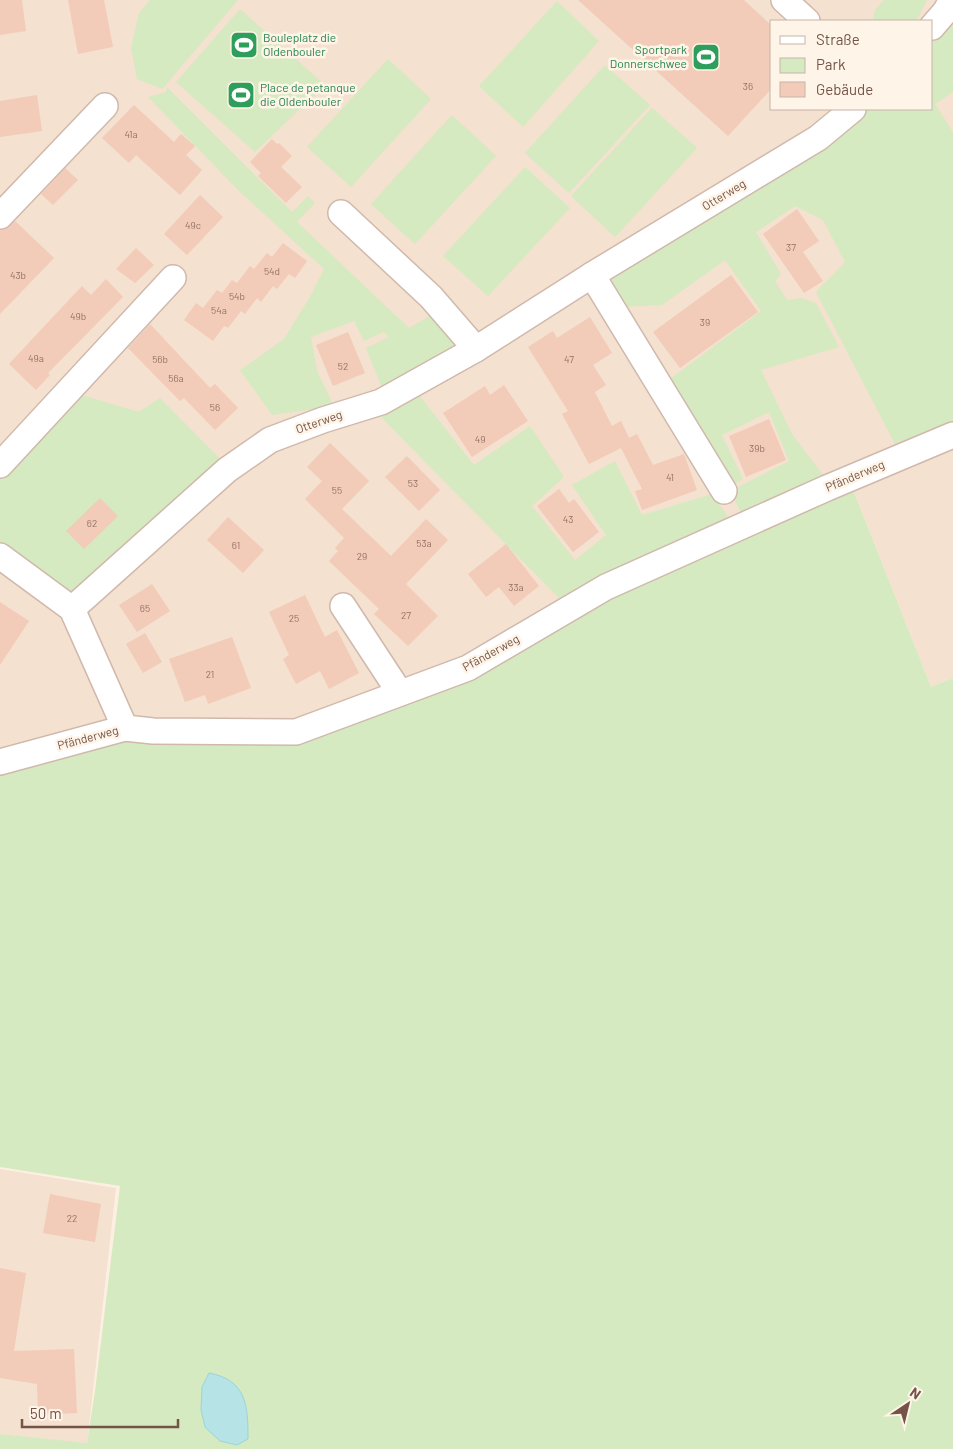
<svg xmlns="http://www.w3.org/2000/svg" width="953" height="1449" viewBox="0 0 953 1449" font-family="Barlow,sans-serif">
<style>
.residential{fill:#f4e1d0;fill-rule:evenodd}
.green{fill:#d5eac0}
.water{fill:#b6e3e6;stroke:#9cd4d8}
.building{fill:#f2cbb9}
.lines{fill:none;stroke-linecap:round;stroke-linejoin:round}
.minor-casing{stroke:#d0b9ac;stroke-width:28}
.minor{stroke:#fff;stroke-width:25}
.labels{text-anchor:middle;stroke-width:5;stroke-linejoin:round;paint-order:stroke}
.number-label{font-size:10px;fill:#947264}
.leisure-label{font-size:12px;fill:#27864d;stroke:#fff4e8;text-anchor:start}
.street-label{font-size:12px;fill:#745448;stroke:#fff4e8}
</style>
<rect width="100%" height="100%" fill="#fdf0e2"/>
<g class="residential">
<path d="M0 0H953V678L931 687 847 474 466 659 286 723 0 753ZM772 21H932V109H772Z"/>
<path d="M0 1169 116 1188 87 1444 0 1434Z"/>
</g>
<g class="green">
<path d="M150 0H238L162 89 137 79 131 48 139 13Z"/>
<path d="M884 0H927L916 21H873L875 10Z"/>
<path d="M557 1 599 41 523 127 479 86Z"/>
<path d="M240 9 325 85 255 152 176 82Z"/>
<path d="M951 22 953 27V92L935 104 953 132V420L896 446 816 292 845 262 823 220 795 206 756 232 781 274 775 281 787 300 801 298 816 303 839 347 761 370 792 434 823 475 744 518 730 491 789 461 769 412 722 435 743 479 729 487 666 382 761 311 725 260 662 305 621 307 601 278 863 109H932V41Z"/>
<path d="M388 59 431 99 351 187 307 147Z"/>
<path d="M605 65 650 105 569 193 525 153Z"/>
<path d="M167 87 292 212 308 196 315 203 297 222 409 328 438 311 470 348 385 395 366 348 389 337 384 332 364 341 354 321 311 337 317 371 332 402 322 408 272 415 240 370 284 339 311 295 324 269 237 189 148 97 166 92Z"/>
<path d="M652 108 697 148 615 237 571 196Z"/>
<path d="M452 115 496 156 415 244 371 204Z"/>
<path d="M525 167 570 208 488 296 443 256Z"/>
<path d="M415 390 474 465 530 426 564 477 532 506 575 560 606 535 572 485 615 461 642 515 712 494 731 521 561 600 377 413Z"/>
<path d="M75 393 139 412 160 398 224 463 70 600 0 547V473Z"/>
<path d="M852 487 931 687 953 678V1449H0V1434L87 1443 95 1391 120 1186 0 1167V768L138 737 301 738 611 590Z"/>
</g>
<path class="water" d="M209 1373C247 1380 248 1406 248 1439L237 1445 220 1441 205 1427 201 1410 202 1387Z"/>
<g class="building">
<path d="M0 0H22L26 31 0 35Z"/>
<path d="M68 0H104L113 47 78 54Z"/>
<path d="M578 0H744L772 26V88L728 136Z"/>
<path d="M37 95 42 131 0 137V101Z"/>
<path d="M134 105 174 142 181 134 195 146 186 155 202 170 180 195 136 155 129 163 102 138Z"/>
<path d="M272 139 277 144 279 143 292 156 281 167 302 187 286 203 258 176 261 173 250 162Z"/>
<path d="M65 168 78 180 53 205 41 194Z"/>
<path d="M200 195 223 217 187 255 164 234Z"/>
<path d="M797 209 819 241 803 252 823 281 804 293 763 234Z"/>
<path d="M15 221 54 258 0 314V230H4Z"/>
<path d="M283 243 307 261 295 278 289 274 277 289 273 286 261 302 257 298 245 314 241 311 228 328 224 326 213 341 184 320 196 303 203 308 217 290 222 293 232 280 237 283 250 266 254 269 267 253 272 257Z"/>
<path d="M136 248 154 265 135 283 116 269Z"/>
<path d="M731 275 758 312 680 368 653 332Z"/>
<path d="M106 279 123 297 48 373 50 375 36 390 9 364 82 286 91 295Z"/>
<path d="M590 317 612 353 593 365 606 385 595 392 612 426 621 421 629 438 637 434 653 465 684 454 697 490 642 510 635 491 642 489 621 448 589 464 562 414 568 411 528 347 553 331 557 338Z"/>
<path d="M150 324 210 388 215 384 238 408 215 430 184 398 180 401 128 348Z"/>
<path d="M348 332 365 373 333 386 316 345Z"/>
<path d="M504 385 528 421 472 457 443 413 485 386 490 395Z"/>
<path d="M769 419 786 460 746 477 729 436Z"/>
<path d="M330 443 369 481 342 509 391 556 426 519 448 540 406 584 438 616 408 646 374 614 379 609 329 561 338 551 335 548 344 538 305 499 322 481 307 467Z"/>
<path d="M407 456 440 490 419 511 385 477Z"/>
<path d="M559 489 569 503 574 499 599 532 573 552 537 506Z"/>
<path d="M100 498 118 516 84 549 66 531Z"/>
<path d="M228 517 264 550 243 573 207 540Z"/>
<path d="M506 544 539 586 514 606 499 587 486 597 468 574Z"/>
<path d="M152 584 170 611 137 632 119 605Z"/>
<path d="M305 595 325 637 337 630 359 673 329 689 320 671 296 684 283 659 289 655 269 612Z"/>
<path d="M0 602 29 621 0 665Z"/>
<path d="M145 633 162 662 143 673 126 644Z"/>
<path d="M232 637 251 688 208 704 205 695 185 702 169 659Z"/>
<path d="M50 1194 101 1204 95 1242 43 1233Z"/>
<path d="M0 1268 26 1273 14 1351 74 1349 77 1413 38 1415 37 1384 0 1378Z"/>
</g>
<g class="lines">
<defs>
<g id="minor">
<path d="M784 0 807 21"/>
<path d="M932 27 945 12 952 0"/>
<path d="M341 213 431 297 476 349"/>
<path d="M0 216 105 106"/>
<path d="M592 275 724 491"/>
<path d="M0 465 173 278"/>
<path d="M0 556 72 609 125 728"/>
<path d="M343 606 400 693"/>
<path d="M72 609 227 470 270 440 323 420 381 402 476 349 592 275 818 138 853 109"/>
<path d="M0 762 125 728 153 731 296 732 468 668 606 587 827 488 953 435"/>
</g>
</defs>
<use href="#minor" class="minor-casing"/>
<use href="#minor" class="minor"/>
</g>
<defs>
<symbol id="stadium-square" viewBox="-11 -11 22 22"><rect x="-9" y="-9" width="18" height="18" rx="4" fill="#2e9e5b" stroke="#fff4e8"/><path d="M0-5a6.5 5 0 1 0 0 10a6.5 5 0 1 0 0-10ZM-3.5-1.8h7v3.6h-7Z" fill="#fff"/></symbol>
</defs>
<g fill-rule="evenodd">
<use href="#stadium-square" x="228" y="29" width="32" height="32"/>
<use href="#stadium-square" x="690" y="41" width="32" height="32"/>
<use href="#stadium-square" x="225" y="79" width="32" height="32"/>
</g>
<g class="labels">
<g class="number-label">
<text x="748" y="90">36</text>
<text x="131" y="138">41a</text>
<text x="193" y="229">49c</text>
<text x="791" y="251">37</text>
<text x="272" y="275">54d</text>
<text x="18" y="279">43b</text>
<text x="237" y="300">54b</text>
<text x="219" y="314">54a</text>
<text x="78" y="320">49b</text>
<text x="705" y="326">39</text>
<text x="36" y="362">49a</text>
<text x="160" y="363">56b</text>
<text x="569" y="363">47</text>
<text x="343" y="370">52</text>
<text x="176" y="382">56a</text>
<text x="215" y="411">56</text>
<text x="480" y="443">49</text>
<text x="757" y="452">39b</text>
<text x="670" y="481">41</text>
<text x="413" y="487">53</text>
<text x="337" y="494">55</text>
<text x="568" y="523">43</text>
<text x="92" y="527">62</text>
<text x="424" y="547">53a</text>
<text x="236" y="549">61</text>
<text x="362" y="560">29</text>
<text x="516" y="591">33a</text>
<text x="145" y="612">65</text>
<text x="406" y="619">27</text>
<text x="294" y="622">25</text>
<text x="210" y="678">21</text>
<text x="72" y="1222">22</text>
</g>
<g class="leisure-label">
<text x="263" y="42">Bouleplatz die<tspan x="263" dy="14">Oldenbouler</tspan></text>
<text x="687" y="54" text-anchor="end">Sportpark<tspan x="687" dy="14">Donnerschwee</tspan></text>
<text x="260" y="92">Place de petanque<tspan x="260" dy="14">die Oldenbouler</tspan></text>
</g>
<g class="street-label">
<text transform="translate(724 195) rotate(-31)" y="4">Otterweg</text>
<text transform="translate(319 422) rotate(-19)" y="4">Otterweg</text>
<text transform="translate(855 476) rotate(-23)" y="4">Pfänderweg</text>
<text transform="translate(491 653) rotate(-29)" y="4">Pfänderweg</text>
<text transform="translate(88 738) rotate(-15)" y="4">Pfänderweg</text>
</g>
</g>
<rect x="770" y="20" width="162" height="90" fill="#fff4e8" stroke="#c7b4a8"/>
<rect x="780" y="36" width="25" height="8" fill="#ffffff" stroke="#c7b4a8"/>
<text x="816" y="45" font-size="15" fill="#745448">Straße</text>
<rect x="780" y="58" width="25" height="15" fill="#d5eac0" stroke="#c7b4a8"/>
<text x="816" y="70" font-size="15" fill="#745448">Park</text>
<rect x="780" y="82" width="25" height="15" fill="#f2cbb9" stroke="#c7b4a8"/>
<text x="816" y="95" font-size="15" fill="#745448">Gebäude</text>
<g transform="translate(908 1404) rotate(35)" stroke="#fff4e8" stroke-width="4" paint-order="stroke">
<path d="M0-4L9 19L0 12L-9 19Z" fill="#745448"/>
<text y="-8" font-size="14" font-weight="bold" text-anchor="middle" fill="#745448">N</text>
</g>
<path d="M22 1419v8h156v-8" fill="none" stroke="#745448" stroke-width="2.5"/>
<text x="30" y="1419" font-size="15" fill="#745448" stroke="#fff4e8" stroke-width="4" paint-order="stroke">50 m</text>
</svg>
